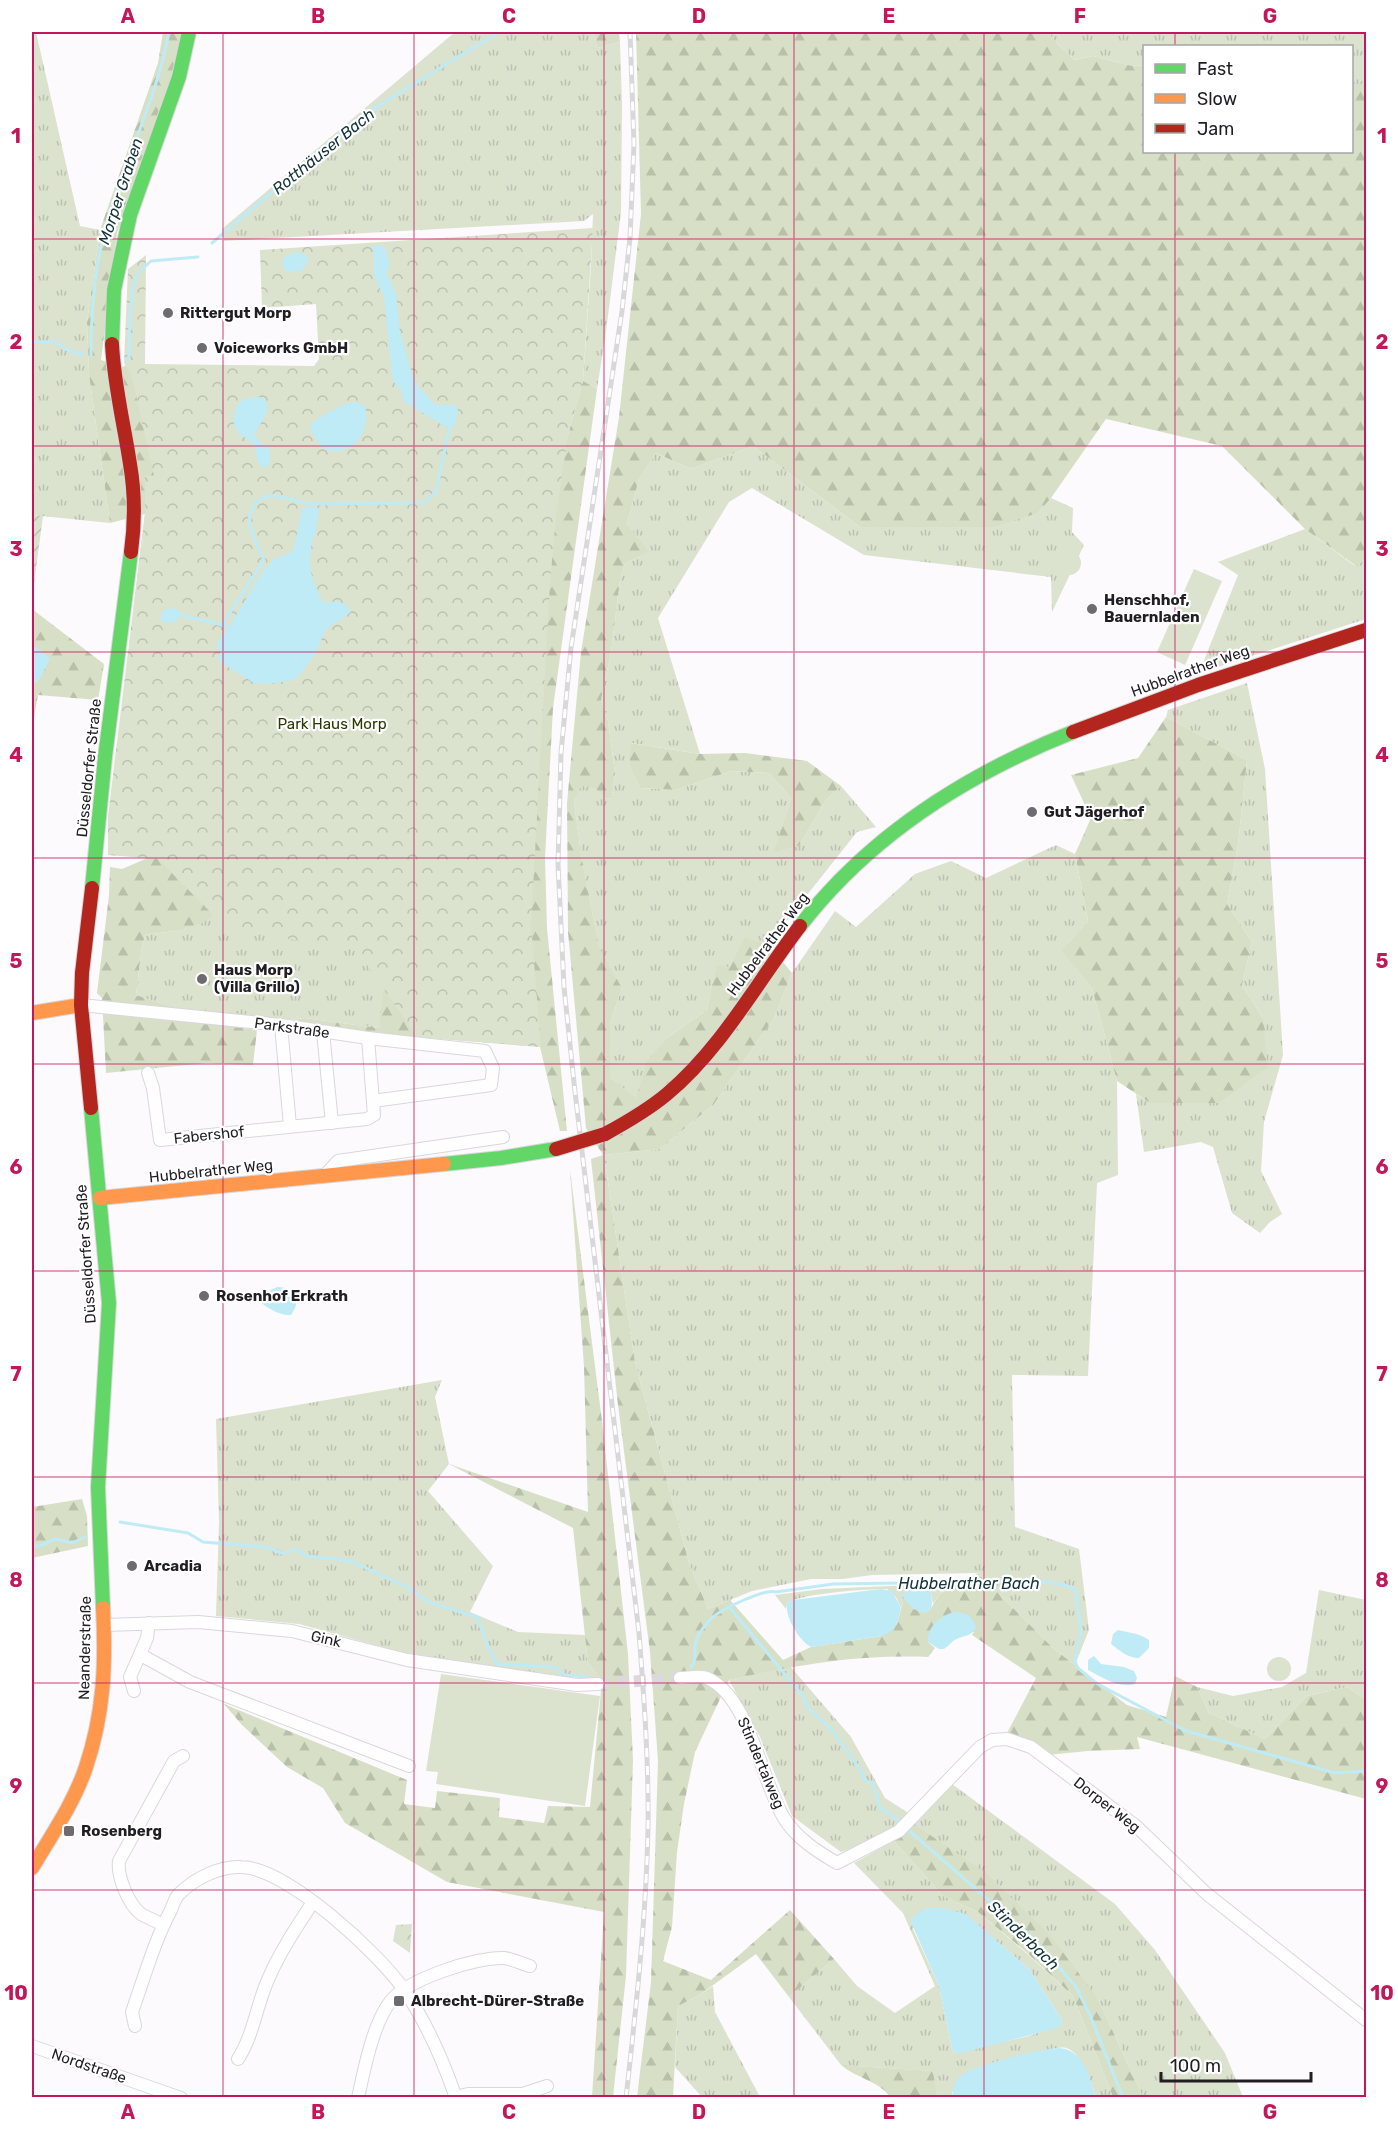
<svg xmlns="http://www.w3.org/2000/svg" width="1398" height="2129" viewBox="0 0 1398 2129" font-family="Rubik,sans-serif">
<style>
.grass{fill:url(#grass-tufts);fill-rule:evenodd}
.forest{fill:url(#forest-firs)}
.park{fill:url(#park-crowns)}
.garden{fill:url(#garden-furrows)}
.pitch{fill:#dbe2ce}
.water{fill:#beebf6}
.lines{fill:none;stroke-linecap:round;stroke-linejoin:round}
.stream{stroke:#beebf6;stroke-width:3}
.street-tunnel{stroke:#dbd9dc;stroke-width:12;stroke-dasharray:12 6;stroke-linecap:butt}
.street-casing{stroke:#d9d7db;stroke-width:14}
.fast-casing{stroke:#d9d7db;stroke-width:16}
.slow-casing{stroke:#d9d7db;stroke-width:16}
.jam-casing{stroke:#d9d7db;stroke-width:16}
.street{stroke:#fffeff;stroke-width:12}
.fast{stroke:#63d668;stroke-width:14}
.slow{stroke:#ff974d;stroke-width:14}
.jam{stroke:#b3261e;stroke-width:14}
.rail-casing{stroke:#d8d8d8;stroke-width:5}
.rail{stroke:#fff;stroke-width:3;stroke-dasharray:9;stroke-linecap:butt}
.jam-bridge-casing{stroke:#d9d7db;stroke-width:16;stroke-linecap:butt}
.jam-bridge{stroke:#b3261e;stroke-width:14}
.grid{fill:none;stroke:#c2185b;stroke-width:1.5;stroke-opacity:0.55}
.poi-dot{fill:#6d6b6f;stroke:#fff;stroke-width:2}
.labels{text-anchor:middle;stroke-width:4.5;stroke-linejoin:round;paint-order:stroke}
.poi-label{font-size:15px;font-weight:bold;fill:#201e23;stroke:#fff;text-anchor:start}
.street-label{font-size:15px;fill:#201e23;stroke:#fff}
.park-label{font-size:15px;fill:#2b3900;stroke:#fff}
.water-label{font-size:16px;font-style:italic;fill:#13343a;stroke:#fff}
.neatline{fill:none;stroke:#c2185b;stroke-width:2}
.grid-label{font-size:20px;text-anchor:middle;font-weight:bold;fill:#c2185b}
</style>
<defs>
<pattern id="grass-tufts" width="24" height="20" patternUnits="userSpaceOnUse" patternTransform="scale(1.5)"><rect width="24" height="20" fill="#dbe2ce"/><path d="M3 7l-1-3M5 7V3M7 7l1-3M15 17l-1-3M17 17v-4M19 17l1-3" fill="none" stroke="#bcc1b1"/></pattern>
<pattern id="forest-firs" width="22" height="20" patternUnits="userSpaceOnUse" patternTransform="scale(1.5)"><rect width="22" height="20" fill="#d7e0c6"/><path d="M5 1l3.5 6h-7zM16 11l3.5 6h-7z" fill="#b8c0aa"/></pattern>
<pattern id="park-crowns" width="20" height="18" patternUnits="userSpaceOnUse" patternTransform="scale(1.5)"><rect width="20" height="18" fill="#dbe2ce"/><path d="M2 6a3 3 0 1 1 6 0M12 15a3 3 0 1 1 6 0" fill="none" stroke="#bcc1b1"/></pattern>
<pattern id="garden-furrows" width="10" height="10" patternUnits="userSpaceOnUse" patternTransform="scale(1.5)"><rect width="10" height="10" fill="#dbe2ce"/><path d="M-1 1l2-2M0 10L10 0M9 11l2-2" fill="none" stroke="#bcc1b1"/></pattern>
</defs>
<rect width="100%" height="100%" fill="#fcfafd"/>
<g class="grass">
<path d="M32 32H36L80 226 100 230 87 322 89 375 110 523 32 515Z"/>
<path d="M455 32H594L597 48 620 42 622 105 621 212 606 332 597 389 583 381 591 266 593 214 584 221 224 241 222 229Z"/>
<path d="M1049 32H1320L1366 34V84H1352V46H1144V65L1132 66 1093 56 1074 60 1052 38Z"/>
<path d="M753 446 860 527 1038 513 1051 498 1073 508 1072 532 1084 545 1052 612 1051 577 864 555 752 488 729 502 658 618 700 754 632 743 629 765 640 788 676 790 731 771 769 773 791 798 775 851 799 846 826 800 841 786 876 827 857 832 768 944 744 939 729 967 716 966 707 1010 667 1038 636 1099 610 1077V1023L622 988 599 948 581 854 574 801 580 786H594L606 799 612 798 615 773 608 721 601 700 611 653 620 580 625 563 648 552 627 524 639 479 656 453 691 469Z"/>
<path d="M1305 529 1355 566 1366 559V619L1199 673 1238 575 1218 562Z"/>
<path d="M1247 683 1265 769 1283 1055 1264 1122 1261 1171 1282 1214 1270 1222 1260 1233 1232 1213 1213 1147 1201 1142 1144 1152 1136 1094 1150 1103 1263 1018 1242 985 1252 942 1227 904 1238 845 1247 760 1166 717 1168 710Z"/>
<path d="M1056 845 1075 854 1088 921 1063 951 1092 988 1117 1081 1118 1175 1097 1183 1088 1376 1012 1375 1015 1527 1079 1549 1089 1630 1075 1665 1054 1649 978 1573 872 1575 843 1579H811L752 1591 708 1609 689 1563 635 1362 604 1155 660 1149 714 1104 774 1018 792 973 835 911 856 927 915 874 951 861 986 878Z"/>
<path d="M406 873 379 1028 305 1018 270 1022 187 1012 136 995 141 953 145 935 174 931 221 909Z"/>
<path d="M442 1380 435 1397 449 1464 428 1491 493 1566 470 1612 518 1632 585 1635 588 1663 602 1680 527 1672 400 1652 299 1624 216 1616 219 1521 216 1419Z"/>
<path d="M959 1583 940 1594 933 1604 931 1593 902 1595 904 1598 901 1608 896 1597 887 1589C866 1589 804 1593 787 1603L786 1609 775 1595 822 1589Z"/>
<path d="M1319 1590 1366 1600V1700L1347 1687 1307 1696 1265 1739 1209 1713 1197 1687 1233 1696 1282 1687 1306 1673Z"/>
<path d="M790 1666 851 1737 885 1798 910 1814C889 1833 866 1844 841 1852L792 1816 760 1737 729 1680Z"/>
<path d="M952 1784 1115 1904 1155 1950 1225 2053 1243 2097H1143L1098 1999 914 1824Z"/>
<path d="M894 1841 943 1896 978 1912 1024 1951 1073 1996 1113 2097H1096C1092 2084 1082 2052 1066 2048 1063 2047 1060 2048 1056 2048L995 2063 952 2092 953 2097H937L932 2071 841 2065 789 1997 834 1959 857 1986 895 2013 935 1986 903 1913 854 1863ZM925 1908H942L999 1943 1029 1969 1062 2020 1060 2025 1029 2036 955 2053 952 2049 939 1986 913 1929Z"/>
<path d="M713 1986 715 2012 760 2097H702L675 2067 678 2006 698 1996Z"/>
</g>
<g class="forest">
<path d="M163 32H181L175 67 117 233 101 360 123 367 128 363 564 449 583 381 597 389 553 708 545 858 547 928 567 1131H560L540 1047 417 1037 270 1022 305 1018 379 1028 388 950 425 956 221 909 203 923 174 931 145 935 141 953 136 995 182 1010 181 1020 257 1030 253 1065 207 1063 106 1073 102 998 97 993 109 895 110 867 122 869 164 851 133 613 145 514 110 523 89 375 87 322 100 230 158 63Z"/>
<path d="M594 32H619L620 42 597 48Z"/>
<path d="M636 32H1049L1052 38 1074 60 1093 56 1132 66 1144 65V152H1352V84H1366V559L1356 566 1305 529 1222 446 1106 419 1051 498 1038 513 993 527H860L753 446 691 469 656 453 639 479 627 524 649 552 625 563 620 580 611 653 601 700 608 721 615 773 612 798 606 799 594 787 581 786 574 801 581 854 599 947 622 988 610 1023V1077L636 1098 647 1061 667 1038 707 1010 716 965 729 967 744 938 768 944 792 973 774 1018 714 1104 660 1149 604 1155 635 1362 689 1563 708 1609 730 1600 783 1660 811 1647 882 1636 897 1624 904 1598 914 1609 929 1611 940 1594 978 1573 1054 1649 1127 1705 1166 1717 1175 1676 1197 1687 1209 1713 1265 1739 1307 1696 1347 1687 1366 1700V1799L1137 1737 1140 1749 1088 1751 1047 1755 1006 1735 1036 1678 972 1635 974 1632 928 1642 935 1648 928 1657C861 1654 794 1665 729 1680L695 1752 684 1804 677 1852 672 1927 663 1961 711 1980 790 1910 834 1959 789 1997 756 1954 698 1996 678 2006 673 2097H637L651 1982 658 1761 650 1652 618 1405 591 1159 603 1155 586 1128 568 932 567 803 581 652 619 417 641 214Z"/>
<path d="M32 609 104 664 98 700 38 695 32 729Z"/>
<path d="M1166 717 1247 760 1238 845 1227 904 1252 942 1242 985 1263 1018 1268 1067 1219 1103H1150L1117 1081 1092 988 1062 951 1088 921 1075 854 1091 818 1071 775 1138 758Z"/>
<path d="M631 743 700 754 745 753 807 761 841 786 826 800 799 846 774 852 791 798 769 773 731 771 676 790 640 788 629 765Z"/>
<path d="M570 1170 602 1421 628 1654 633 1760 626 1976 613 2097H592L604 1912 447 1882 345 1823 323 1788 287 1767 242 1725 224 1704 407 1780 404 1804 435 1808 437 1791 500 1798 499 1817 544 1823 548 1806 590 1807 602 1680 588 1663 573 1528 449 1464 588 1512 584 1367Z"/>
<path d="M82 1499 87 1516 88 1546 32 1558V1507Z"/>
<path d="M914 1824 987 1874 1050 1935 1098 1999 1143 2097H1113L1073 1996 1025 1951 978 1912 943 1896 894 1841Z"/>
<path d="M841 2065 933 2071 937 2097H890C879 2081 856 2078 841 2065Z"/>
</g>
<g class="park">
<path d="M593 228 583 381 568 435 557 507 550 583 531 925 541 1047 417 1037 356 949 228 930 158 859 108 855V816L145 513V475L154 476 131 373 124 363 128 269 146 255 145 364 314 366 319 359 316 304 262 308 260 250Z"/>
<path d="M412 1924 410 1953 393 1941 396 1925Z"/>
</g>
<path class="garden" d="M32 515 43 516 32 598Z"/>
<g class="pitch">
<circle cx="1069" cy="563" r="12"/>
<path d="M1194 569 1222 581 1185 665 1157 652Z"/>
<circle cx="1279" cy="1669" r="12"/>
<path d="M441 1674 600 1696 585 1806 436 1784 438 1772 426 1771Z"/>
</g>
<g class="water">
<path d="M371 246H384L385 248 390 264 386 273 396 293 400 332 413 377 419 388 436 405H454L458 409 455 425 449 429 403 401 402 391 396 386 392 377 384 297 374 276V252Z"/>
<path d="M295 252 307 255 308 262 301 271H285L282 264 283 258Z"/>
<path d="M260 397 265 399C272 411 260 424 254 434L262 445 267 446 270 450V462L265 468C253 463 259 452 253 444 249 439 242 437 238 432 230 422 233 405 245 399 249 398 255 398 260 397Z"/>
<path d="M355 402 365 406C371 433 351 460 322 448L310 430 312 422 338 407Z"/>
<path d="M302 508H319L315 536 311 542C312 549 311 551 310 557 308 572 317 589 323 602 335 602 345 599 351 612L325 630 316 653 297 678 290 681 267 684 254 683 217 660 221 651 217 649 218 641 229 627 261 574 274 559 293 552Z"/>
<path d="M171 608 179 610 181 615 175 622 163 623 160 616 164 610Z"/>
<path d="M32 647 37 648 50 658 41 677 32 687Z"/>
<path d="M277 1287C298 1288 302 1299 291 1315 282 1316 268 1309 262 1303L265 1293Z"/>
<path d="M881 1589 892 1591 901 1608C897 1624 898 1629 882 1636L811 1647C799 1640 785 1618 787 1603L793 1600Z"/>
<path d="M916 1590 926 1591 931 1593C937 1625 912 1613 902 1595L905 1592Z"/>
<path d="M954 1612C966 1612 972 1616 976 1627 971 1638 962 1635 953 1641 950 1644 947 1647 944 1649H939L928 1642C927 1627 940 1616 954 1612Z"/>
<path d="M1118 1630C1130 1633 1139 1633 1149 1640V1648L1139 1658C1128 1658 1120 1651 1111 1644L1113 1634Z"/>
<path d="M1094 1656 1101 1664 1124 1667 1134 1671 1137 1678 1135 1684C1120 1689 1101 1677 1088 1670V1660Z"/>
<path d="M925 1908H942L966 1914 1029 1969 1062 2020 1060 2025 1057 2028 961 2053H955L952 2049 939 1986 911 1922 914 1916Z"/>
<path d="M1056 2048C1083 2047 1089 2076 1096 2097H953C952 2092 953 2084 957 2079 969 2065 1036 2051 1056 2048Z"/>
</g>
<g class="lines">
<g class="stream">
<path d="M212 243 360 117 494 35 503 32"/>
<path d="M32 342H55L70 351 83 354"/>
<path d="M91 355C91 316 94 275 103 237 121 167 156 103 169 32"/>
<path d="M126 360 129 358 130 317 133 287 138 273 151 261 198 257"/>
<path d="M309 509 310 504 423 503 436 492 449 429"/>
<path d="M181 615 222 625 264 560C258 546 242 519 254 505 258 500 265 497 271 495L310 504"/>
<path d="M222 625 229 627"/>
<path d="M120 1522 188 1533 203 1542 266 1547 281 1553 298 1550 306 1556 351 1561 409 1588 428 1602 477 1617 491 1654 497 1664 554 1667 565 1675 587 1677"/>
<path d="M32 1546H39L56 1539 72 1543 85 1537"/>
<path d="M730 1608 802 1695 808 1708 832 1730 861 1771 864 1779 873 1785 880 1808 900 1821"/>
<path d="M691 1667C698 1659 693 1650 696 1641 698 1634 707 1622 712 1618 720 1610 765 1588 776 1592L833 1584 1038 1581 1065 1585 1075 1589 1081 1631 1075 1662 1078 1668 1096 1683 1186 1731 1335 1773 1366 1771"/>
<path d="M907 1829 1037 1942 1076 1987 1090 2015 1123 2098"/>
</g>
<path class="street-tunnel" d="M598 1684 680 1678"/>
<defs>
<g id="street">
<path d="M81 1005 281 1025 368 1038 485 1051 493 1068 491 1085 373 1101"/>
<path d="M281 1025 290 1126"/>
<path d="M323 1032 332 1123"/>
<path d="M148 1073 153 1088 160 1140 367 1119 374 1115 368 1038"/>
<path d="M325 1175 338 1161 503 1137"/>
<path d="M104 1625 198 1622 292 1631 407 1660 577 1685 598 1684"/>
<path d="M141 1655 190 1682 409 1766"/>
<path d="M680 1678C688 1678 700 1675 707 1678 750 1697 761 1781 784 1818 796 1838 818 1852 837 1863L899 1831 980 1747 992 1740 1007 1739 1031 1747 1136 1826 1207 1894 1366 2020"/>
<path d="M134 1691 130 1677 147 1638 149 1623"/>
<path d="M163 1925C156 1921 148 1918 141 1914 128 1904 117 1876 119 1861L174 1761 183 1756"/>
<path d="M135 2026 132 2012C144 1978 154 1942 171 1910 173 1905 175 1898 179 1894 194 1879 219 1866 241 1867 286 1867 380 1954 405 1991 427 2024 443 2060 456 2098"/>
<path d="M32 2046 181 2098"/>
<path d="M238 2059C253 2036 256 2008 267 1982 279 1953 296 1928 313 1902"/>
<path d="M456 2097 468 2094H523L547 2086"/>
<path d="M358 2098C364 2070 373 2024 390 2002 407 1979 476 1957 504 1958 513 1959 522 1964 530 1966"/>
</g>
<g id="fast">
<path d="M112 344 114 290 130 215 179 77 189 32"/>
<path d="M92 888 105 757 131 552"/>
<path d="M800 926C871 834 967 774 1073 732"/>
<path d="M91 1108 109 1303 98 1487 103 1608"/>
<path d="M444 1164 501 1158 556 1149"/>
</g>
<g id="slow">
<path d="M32 1013 81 1005"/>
<path d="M100 1198 444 1164"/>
<path d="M32 1868C51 1836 74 1803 86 1767 104 1713 106 1664 103 1608"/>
</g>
<g id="jam">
<path d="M112 344C114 385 124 424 130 464 135 493 135 523 131 552"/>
<path d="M1073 732 1198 685 1366 630"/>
<path d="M91 1108 81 1005 82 973 92 888"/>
<path d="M605 1134C627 1122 648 1110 667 1094 722 1048 757 982 800 926"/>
</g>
</defs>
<use href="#street" class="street-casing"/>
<use href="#fast" class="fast-casing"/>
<use href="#slow" class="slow-casing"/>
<use href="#jam" class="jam-casing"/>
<use href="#street" class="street"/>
<use href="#fast" class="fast"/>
<use href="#slow" class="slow"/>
<use href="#jam" class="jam"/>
<defs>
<path id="rail" d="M626 2098C636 2008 646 1919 648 1829 649 1763 644 1698 639 1633L575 1092 564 987 558 864 561 753 571 648 622 311 630 238 634 144 630 32"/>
</defs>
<use href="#rail" class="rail-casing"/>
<use href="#rail" class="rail"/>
<defs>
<path id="jam-bridge" d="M556 1149 605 1134"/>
</defs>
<use href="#jam-bridge" class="jam-bridge-casing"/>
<use href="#jam-bridge" class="jam-bridge"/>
</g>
<path class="grid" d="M223 32V2098M414 32V2098M604 32V2098M794 32V2098M984 32V2098M1175 32V46M1175 152V2098M32 239H1366M32 446H1366M32 652H1366M32 858H1366M32 1064H1366M32 1271H1366M32 1477H1366M32 1683H1366M32 1890H1366"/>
<g class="poi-dot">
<circle cx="168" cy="313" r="6"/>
<circle cx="202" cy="348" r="6"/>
<circle cx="1092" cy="609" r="6"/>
<circle cx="1032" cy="812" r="6"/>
<circle cx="202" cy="979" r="6"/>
<circle cx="204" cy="1296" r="6"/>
<circle cx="132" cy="1566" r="6"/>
<rect x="63" y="1825" width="12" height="12" rx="3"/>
<rect x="393" y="1995" width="12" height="12" rx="3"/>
</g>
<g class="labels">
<g class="poi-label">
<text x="180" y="318">Rittergut Morp</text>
<text x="214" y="353">Voiceworks GmbH</text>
<text x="1104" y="605">Henschhof,<tspan x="1104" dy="17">Bauernladen</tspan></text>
<text x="1044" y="817">Gut Jägerhof</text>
<text x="214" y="975">Haus Morp<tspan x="214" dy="17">(Villa Grillo)</tspan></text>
<text x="216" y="1301">Rosenhof Erkrath</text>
<text x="144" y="1571">Arcadia</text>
<text x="81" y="1836">Rosenberg</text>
<text x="411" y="2006">Albrecht-Dürer-Straße</text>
</g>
<g class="street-label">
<text transform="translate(1190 671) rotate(-20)" y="5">Hubbelrather Weg</text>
<text transform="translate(89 768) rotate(-84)" y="5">Düsseldorfer Straße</text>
<text transform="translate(768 944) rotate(-53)" y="5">Hubbelrather Weg</text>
<text transform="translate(292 1028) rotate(8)" y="5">Parkstraße</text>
<text transform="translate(209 1135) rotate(-6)" y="5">Fabershof</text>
<text transform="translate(211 1171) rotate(-6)" y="5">Hubbelrather Weg</text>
<text transform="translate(86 1254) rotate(-94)" y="5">Düsseldorfer Straße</text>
<text transform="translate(326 1639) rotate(13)" y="5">Gink</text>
<text transform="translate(85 1648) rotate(-89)" y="5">Neanderstraße</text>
<text transform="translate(761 1763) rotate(67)" y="5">Stindertalweg</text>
<text transform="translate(1107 1805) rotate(38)" y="5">Dorper Weg</text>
<text transform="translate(89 2066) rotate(19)" y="5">Nordstraße</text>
</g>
<g class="park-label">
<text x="332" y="729">Park Haus Morp</text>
</g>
<g class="water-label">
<text transform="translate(323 151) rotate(-39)" y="6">Rotthäuser Bach</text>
<text transform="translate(120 191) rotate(-72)" y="6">Morper Graben</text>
<text x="969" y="1589">Hubbelrather Bach</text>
<text transform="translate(1024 1935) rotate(44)" y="6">Stinderbach</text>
</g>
</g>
<rect width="1398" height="2129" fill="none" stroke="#ffffff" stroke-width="66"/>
<rect x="1143" y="45" width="210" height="108" fill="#ffffff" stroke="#a6a5a7" stroke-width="1.5"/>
<rect x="1155" y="64" width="30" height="9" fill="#63d668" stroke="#a6a5a7" stroke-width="1.5"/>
<text x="1197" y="75" font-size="18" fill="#201e23">Fast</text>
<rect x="1155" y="94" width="30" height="9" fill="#ff974d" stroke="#a6a5a7" stroke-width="1.5"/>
<text x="1197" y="105" font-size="18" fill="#201e23">Slow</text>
<rect x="1155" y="124" width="30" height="9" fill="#b3261e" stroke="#a6a5a7" stroke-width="1.5"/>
<text x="1197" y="135" font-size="18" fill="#201e23">Jam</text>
<path d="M1161 2072v9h150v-9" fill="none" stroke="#201e23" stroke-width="3"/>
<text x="1170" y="2072" font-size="18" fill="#201e23" stroke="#ffffff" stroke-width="4.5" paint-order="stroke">100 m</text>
<rect x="33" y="33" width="1332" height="2063" class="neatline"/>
<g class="grid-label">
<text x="128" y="23">A</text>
<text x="318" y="23">B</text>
<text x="509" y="23">C</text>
<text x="699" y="23">D</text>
<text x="889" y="23">E</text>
<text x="1080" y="23">F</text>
<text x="1270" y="23">G</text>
<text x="16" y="143">1</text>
<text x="1382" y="143">1</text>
<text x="16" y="349">2</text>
<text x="1382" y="349">2</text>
<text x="16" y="556">3</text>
<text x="1382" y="556">3</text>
<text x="16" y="762">4</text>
<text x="1382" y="762">4</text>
<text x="16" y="968">5</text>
<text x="1382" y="968">5</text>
<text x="16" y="1174">6</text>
<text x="1382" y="1174">6</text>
<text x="16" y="1381">7</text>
<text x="1382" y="1381">7</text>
<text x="16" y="1587">8</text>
<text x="1382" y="1587">8</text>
<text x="16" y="1793">9</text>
<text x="1382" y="1793">9</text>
<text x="16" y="2000">10</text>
<text x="1382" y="2000">10</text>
<text x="128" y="2119">A</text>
<text x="318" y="2119">B</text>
<text x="509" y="2119">C</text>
<text x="699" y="2119">D</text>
<text x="889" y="2119">E</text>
<text x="1080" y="2119">F</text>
<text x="1270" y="2119">G</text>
</g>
</svg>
